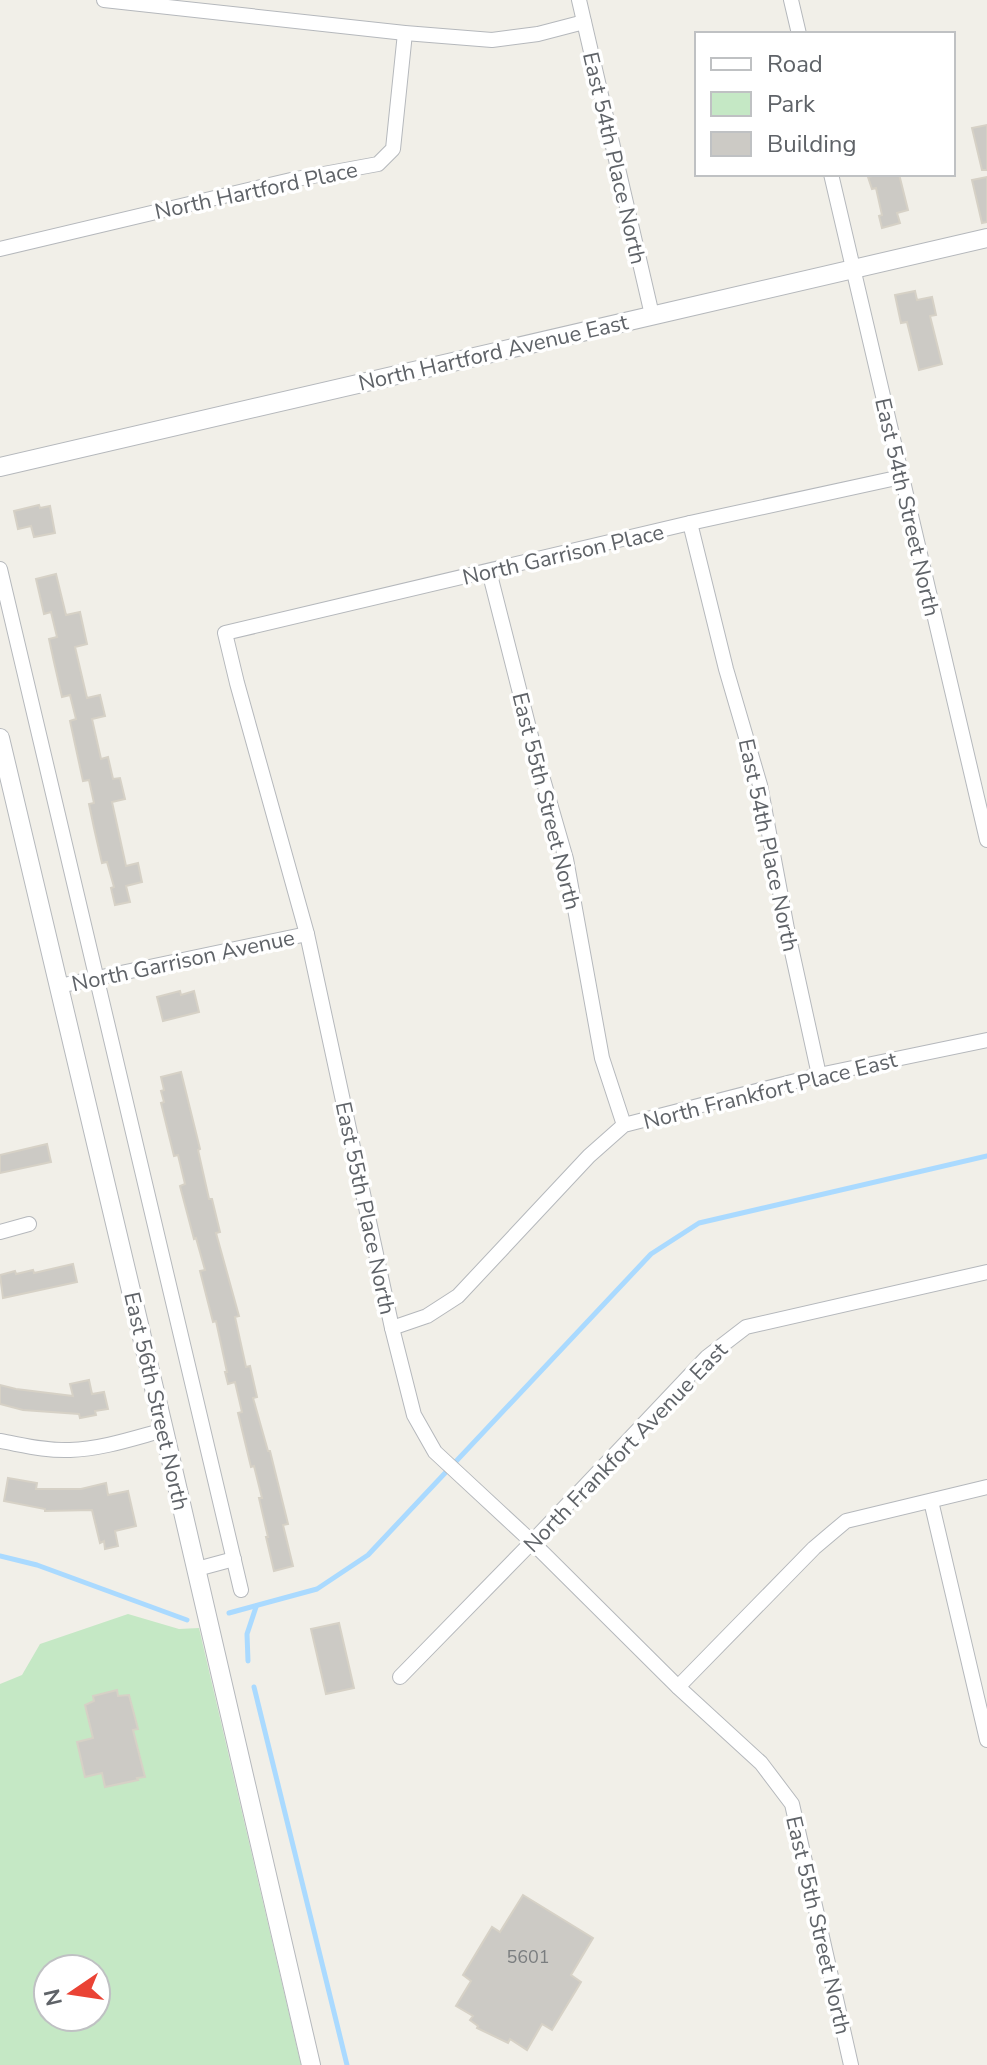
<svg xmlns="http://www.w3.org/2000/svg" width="987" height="2065" viewBox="0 0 987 2065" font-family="'Nunito Sans',sans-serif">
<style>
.green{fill:#c5e8c5;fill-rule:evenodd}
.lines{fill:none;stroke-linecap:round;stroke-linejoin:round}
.stream{stroke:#aadaff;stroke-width:5}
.building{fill:#cccac5;stroke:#d6d1c6;stroke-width:2}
.minor-casing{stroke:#b5b8bc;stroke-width:16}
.tertiary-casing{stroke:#b5b8bc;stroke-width:20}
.minor{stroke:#fff;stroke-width:14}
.tertiary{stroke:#fff;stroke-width:18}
.labels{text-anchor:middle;stroke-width:7;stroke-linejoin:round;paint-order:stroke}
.number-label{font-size:18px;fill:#7a7d7f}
.street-label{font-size:22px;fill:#5f6368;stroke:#fff}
</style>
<rect width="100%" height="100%" fill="#f1efe8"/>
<path class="green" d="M128 1614 179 1629 199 1628 301 2065H0V1684L22 1675 40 1644ZM48 1969H96V2017H48Z"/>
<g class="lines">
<g class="stream">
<path d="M0 1556 37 1565 187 1620"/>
<path d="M229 1613 317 1589 368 1555 651 1254 699 1223 987 1156"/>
<path d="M248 1661 247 1634 256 1607"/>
<path d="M254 1687 347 2065"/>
</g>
</g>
<g class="building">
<path d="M987 125V170H982L972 128Z"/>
<path d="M881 174H899L908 210 897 213 900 223 882 228 879 216 882 215 876 188 872 189 868 177Z"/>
<path d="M987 177V222L982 223 972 180Z"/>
<path d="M915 291 917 300 932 297 936 315 930 316 942 364 919 370 907 322 901 323 895 295Z"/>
<path d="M39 505 40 508 50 506 55 533 34 537 31 526 18 529 14 511Z"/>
<path d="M56 574 66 615 80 612 87 644 75 647 87 698 100 695 105 716 92 719 101 759 108 757 113 779 120 778 125 799 112 802 126 866 138 863 142 882 126 886 130 902 115 905 111 888 114 887 107 862 102 863 94 828 89 804 94 803 89 780 83 781 70 721 76 719 70 695 62 697 54 662 49 639 57 637 51 612 44 614 36 579Z"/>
<path d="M180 991 181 995 194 991 199 1012 163 1021 157 997Z"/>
<path d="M181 1072 200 1149 198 1150 209 1199H212L220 1232 216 1233 239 1316 235 1317 246 1367 250 1366 257 1397 253 1398 268 1451H270L288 1524 283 1525 293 1566 274 1571 266 1537H268L259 1498H262L254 1466 251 1467 238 1413 242 1412 235 1382 228 1384 225 1372H227L216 1321 213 1322 200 1271 205 1270 196 1238 194 1239 180 1186 185 1184 178 1155 174 1156 161 1103 164 1102 161 1091 164 1090 161 1077Z"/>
<path d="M47 1144 51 1162 0 1173V1155Z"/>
<path d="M73 1264 77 1282 3 1298 0 1275 15 1271 16 1274 33 1270 34 1273Z"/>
<path d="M89 1380 92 1394 104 1392 108 1409 95 1411 96 1415 80 1418 79 1414 23 1410 0 1404V1385L16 1389 73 1396 70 1384Z"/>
<path d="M8 1478 37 1483 36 1489H81L106 1483 108 1495 128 1491 136 1526 115 1531 118 1546 105 1549 104 1541 100 1543 92 1510 45 1511V1509L4 1501Z"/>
<path d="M339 1623 354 1688 326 1694 311 1629Z"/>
<path d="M117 1690 118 1696 129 1695 138 1729 133 1730 145 1777 137 1778 138 1780 105 1787 102 1773 85 1777 77 1742 93 1738 85 1705 94 1701 93 1696Z"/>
<path d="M523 1895 593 1938 571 1975 581 1982 552 2030 542 2024 527 2050 510 2039 508 2043 477 2028 478 2026 470 2020 473 2016 456 2006 471 1981 463 1975 492 1927 500 1932Z"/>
</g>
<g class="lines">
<defs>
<g id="minor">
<path d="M104 0 405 33 492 40 538 34 584 22"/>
<path d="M579 0 652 315"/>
<path d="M791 0 799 34"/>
<path d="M831 174 987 840"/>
<path d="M0 249 291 180 378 164 393 149 405 33"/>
<path d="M690 523 726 669 760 785 787 929 819 1075"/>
<path d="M0 569 241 1590"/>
<path d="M489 571 534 748 566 859 602 1058 624 1125"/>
<path d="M59 986 307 934"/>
<path d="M0 1232 29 1224"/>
<path d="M392 1328 427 1316 458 1296 589 1156 624 1125 819 1075 987 1040"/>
<path d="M0 1441C23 1445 46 1451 70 1450 102 1449 134 1438 164 1430"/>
<path d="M931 1501 987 1740"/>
<path d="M197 1569 234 1559"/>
<path d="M400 1677 532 1542 707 1357 746 1327 987 1272"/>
<path d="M678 1687 814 1548 846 1521 987 1487"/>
<path d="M851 2065 792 1804 761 1763 678 1687 532 1542 435 1452 414 1415 392 1328 307 934 237 683 225 633 690 523 901 477"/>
</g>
<g id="tertiary">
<path d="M0 467 987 238"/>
<path d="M0 738 164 1430 311 2065"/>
</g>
</defs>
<use href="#minor" class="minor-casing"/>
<use href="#tertiary" class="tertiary-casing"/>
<use href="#minor" class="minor"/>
<use href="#tertiary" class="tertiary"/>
</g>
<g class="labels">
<g class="number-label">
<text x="528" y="1963">5601</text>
</g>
<g class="street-label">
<text transform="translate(615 158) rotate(77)" y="8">East 54th Place North</text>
<text transform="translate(256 190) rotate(-12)" y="8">North Hartford Place</text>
<text transform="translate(493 352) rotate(-13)" y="8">North Hartford Avenue East</text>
<text transform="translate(908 507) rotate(77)" y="8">East 54th Street North</text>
<text transform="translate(563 554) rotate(-13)" y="8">North Garrison Place</text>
<text transform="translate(547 801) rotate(76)" y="8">East 55th Street North</text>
<text transform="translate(769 845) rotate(78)" y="8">East 54th Place North</text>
<text transform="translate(183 960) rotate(-12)" y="8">North Garrison Avenue</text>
<text transform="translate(770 1090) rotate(-14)" y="8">North Frankfort Place East</text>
<text transform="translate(366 1208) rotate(78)" y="8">East 55th Place North</text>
<text transform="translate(157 1401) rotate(77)" y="8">East 56th Street North</text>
<text transform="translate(625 1447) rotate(-46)" y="8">North Frankfort Avenue East</text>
<text transform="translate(819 1925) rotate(77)" y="8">East 55th Street North</text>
</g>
</g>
<rect x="695" y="32" width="260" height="144" fill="#ffffff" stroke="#bfc1c3" stroke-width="2"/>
<rect x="711" y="58" width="40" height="12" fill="#ffffff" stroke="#bfc1c3" stroke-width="2"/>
<text x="767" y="72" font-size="24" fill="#5f6368">Road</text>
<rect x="711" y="92" width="40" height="24" fill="#c5e8c5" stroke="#bfc1c3" stroke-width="2"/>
<text x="767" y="112" font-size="24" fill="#5f6368">Park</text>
<rect x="711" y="132" width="40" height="24" fill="#cccac5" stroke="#bfc1c3" stroke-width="2"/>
<text x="767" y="152" font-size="24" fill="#5f6368">Building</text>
<g transform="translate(72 1993) rotate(257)"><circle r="38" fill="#ffffff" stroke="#bfc1c3" stroke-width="2"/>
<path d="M0-6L14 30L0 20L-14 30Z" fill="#ea4335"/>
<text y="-12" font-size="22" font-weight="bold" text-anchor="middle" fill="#5f6368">N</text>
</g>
</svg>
